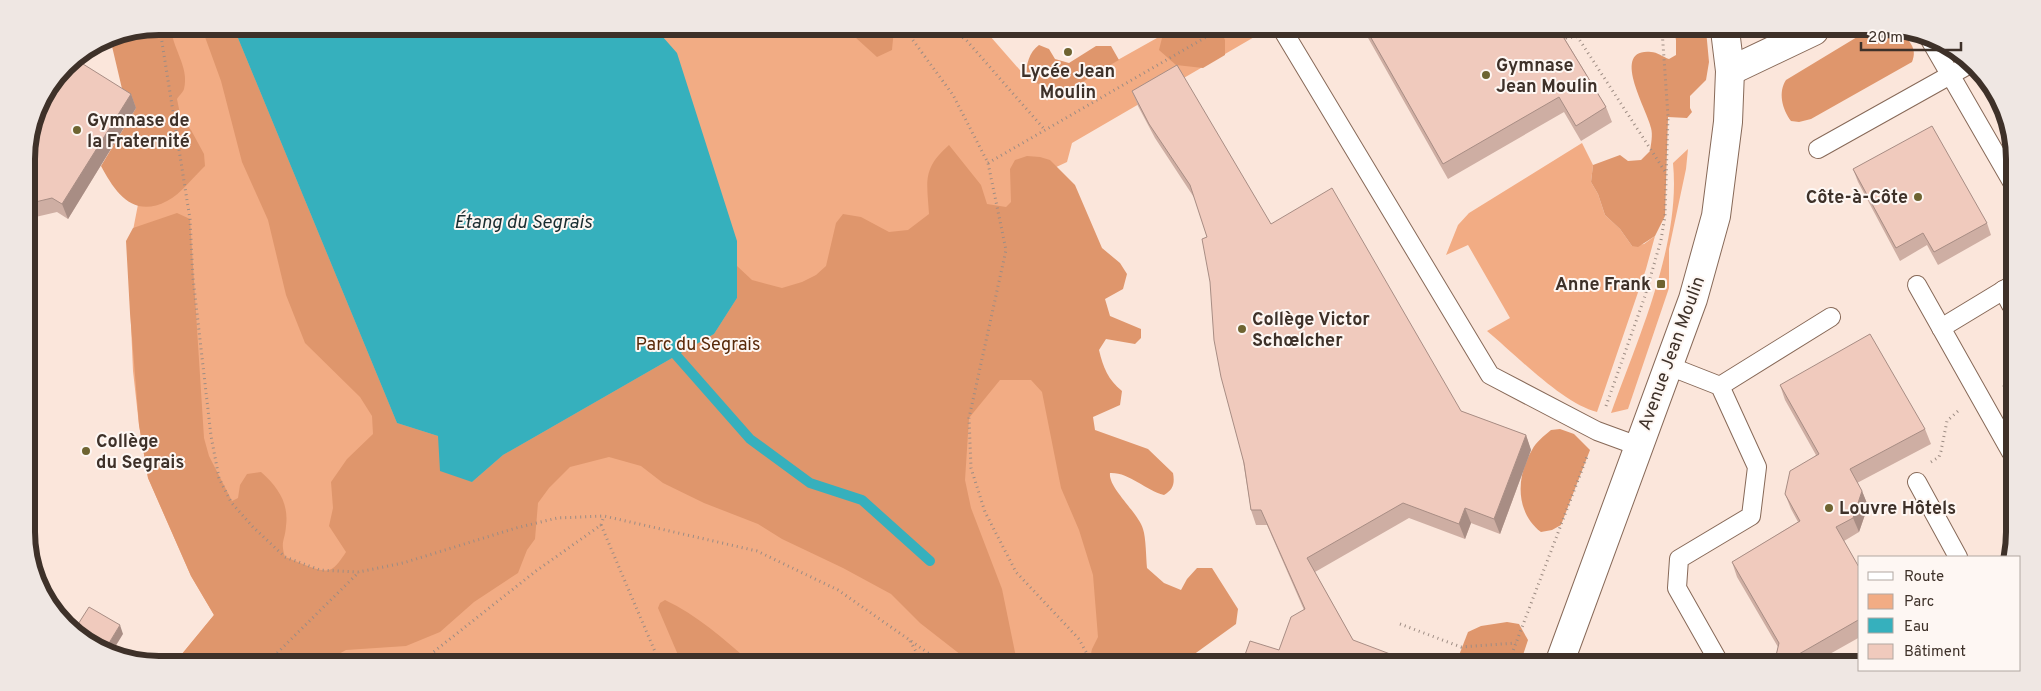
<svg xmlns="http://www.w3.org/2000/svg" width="2041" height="691" viewBox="0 0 2041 691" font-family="Overpass,sans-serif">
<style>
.green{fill:#f2ac84}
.forest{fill:#df966c}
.water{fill:#36b0bd}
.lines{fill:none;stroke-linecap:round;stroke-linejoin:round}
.stream{stroke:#36b0bd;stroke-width:10}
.service-casing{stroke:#876958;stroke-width:20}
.minor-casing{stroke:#876958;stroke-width:30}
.tertiary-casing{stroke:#876958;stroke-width:30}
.path{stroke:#9d8c83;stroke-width:3;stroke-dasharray:1 4;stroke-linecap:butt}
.service{stroke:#fff;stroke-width:18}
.minor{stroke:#fff;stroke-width:28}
.tertiary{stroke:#fff;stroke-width:28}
.wall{fill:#ceaea3}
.shaded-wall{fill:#a88d84}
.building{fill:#f0cabd;stroke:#a88d84}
.poi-dot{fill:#6e6431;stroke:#fef7f3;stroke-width:2}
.labels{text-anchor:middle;stroke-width:4;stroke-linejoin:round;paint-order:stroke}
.poi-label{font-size:18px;font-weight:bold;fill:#3e3129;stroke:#fef7f3;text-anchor:start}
.park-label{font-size:18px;fill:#592a0a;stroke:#fef7f3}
.street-label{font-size:18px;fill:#3e3129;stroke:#fef7f3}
.water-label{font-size:19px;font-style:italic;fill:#1a2e31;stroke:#fef7f3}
.rim{fill:none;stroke:#3e3129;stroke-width:6}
</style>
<rect width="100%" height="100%" fill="#fbe6db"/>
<g class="green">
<path d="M159 26 983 28 1026 77 1042 86 1066 89 1173 29H1268L1072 143 1067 162 1037 176 1074 385 1159 663 177 660 214 615 191 576 148 478 139 425 133 371 128 256 148 153Z"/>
<path d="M1582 143 1593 165 1591 182 1598 194 1605 215 1620 229 1632 246 1644 244 1655 236 1646 269 1597 412C1563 404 1515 354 1487 331L1510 318 1468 245 1446 255 1458 225 1469 213Z"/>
<path d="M1688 149 1686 169 1669 249V288L1628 409 1611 413C1638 338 1681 244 1673 163Z"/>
</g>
<g class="forest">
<path d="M159 26H171C171 47 190 67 184 89 183 92 179 96 177 99L181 119 191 130 204 154 205 166C193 177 181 194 167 201 133 219 115 192 101 166L136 108 123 93 111 42 106 38Z"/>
<path d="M201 26H233L397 423 438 436 472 482 503 455 714 334 737 298V266L752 280 782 288 802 282 816 275 826 266 836 223 843 214 861 217 889 232 908 230 929 214C927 181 922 169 949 145L981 185 987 204 1006 207 1011 202 1010 169 1015 160 1027 156 1040 157 1050 160 1075 185 1102 248 1120 263 1127 274 1123 289 1105 299 1110 316 1141 329V338L1135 344 1106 339 1099 350C1103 367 1108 380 1122 391L1120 405 1093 417 1095 430 1148 449 1173 473C1175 484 1173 490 1164 495 1145 490 1129 472 1110 473 1108 488 1138 512 1143 529 1146 538 1146 557 1147 568L1164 583 1181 590 1187 579 1197 568H1212L1238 609 1236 624 1182 663H1089L1092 649 1098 637 1093 575 1079 530 1061 488 1042 392 1031 380H1000L969 418 965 480 971 508 1002 589 1017 662H970L920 623 891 594 843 568 782 539 758 524 704 503 663 483 641 466 609 457 570 467 549 488 538 503 535 539 527 550 518 573 474 602 440 632 406 646 346 650 326 661 177 660 214 615 191 576 148 478 139 425 130 313 126 241 133 228 177 213 190 219 204 438 209 456 232 501 238 498 240 485 247 474 261 472C278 487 289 503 286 526 285 541 280 541 285 557 294 560 320 573 329 570 336 568 342 558 346 552L329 526 333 508 331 482 347 459 373 434 372 416 360 397 305 343 286 295 268 220 242 162 221 81Z"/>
<path d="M845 28H894L892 50 877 57Z"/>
<path d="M1176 29H1220L1225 40V55L1203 68 1176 65 1159 50 1162 38Z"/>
<path d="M1674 30H1706L1709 62 1706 80 1690 96V108L1692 112 1687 118 1668 117 1665 216 1655 236 1638 247 1632 246 1620 229 1605 215 1598 194 1591 182 1593 165 1620 155 1628 161 1641 160 1650 151C1651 144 1653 135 1651 128 1648 111 1609 48 1651 52 1657 52 1663 57 1669 59L1676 55V40Z"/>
<path d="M1867 31H1900C1909 41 1918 48 1912 62L1811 119 1799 122 1791 121C1782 109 1778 92 1786 80Z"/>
<path d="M1039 45 1049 49 1055 59 1069 63 1096 46H1111L1119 60C1102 69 1073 92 1055 90 1044 89 1035 82 1026 77 1026 65 1029 52 1039 45Z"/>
<path d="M1560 429 1574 434 1590 450 1561 525 1552 530 1541 532C1515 512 1516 476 1532 450 1536 442 1544 436 1551 430Z"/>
<path d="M665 600C697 615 724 639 750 662H681L658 608 660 603Z"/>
<path d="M1507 622 1519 624 1528 640 1520 664 1456 663 1468 632 1481 626Z"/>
</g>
<path class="water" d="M233 26 655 28 677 53 737 241V298L714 334 503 455 472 482 440 471 438 436 397 423Z"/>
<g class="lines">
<path class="stream" d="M676 355 750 439 810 483 862 500 930 561"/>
<defs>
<g id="service">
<path d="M1282 29 1490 375 1597 431 1638 446"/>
<path d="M1929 38 2012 182"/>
<path d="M1818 149 1970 64"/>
<path d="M1917 285 2011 452"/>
<path d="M2003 290 2011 305"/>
<path d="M1941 328 2012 285"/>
<path d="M1669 366 1720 386 1757 467 1751 516 1679 559 1677 588 1720 664"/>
<path d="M1720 386 1831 317"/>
<path d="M1917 482 1958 557"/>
</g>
<path id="minor" d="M1730 71 1814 31"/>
<path id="tertiary" d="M1559 664 1693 299 1716 216 1728 122 1730 71 1725 30"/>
</defs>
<use href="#service" class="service-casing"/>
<use href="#minor" class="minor-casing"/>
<use href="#tertiary" class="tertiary-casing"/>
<g class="path">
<path d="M157 27 161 36 190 219 193 278 211 436 219 478 231 502 253 527 285 557 320 570 359 572 403 563 516 528 557 518 604 516 757 551 838 590 941 662"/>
<path d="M904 28 953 95 988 163 1006 250 969 418 971 468 985 512 1016 572 1079 639 1092 663"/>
<path d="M951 28 967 41 1045 130"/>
<path d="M1577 36 1666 173"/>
<path d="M1566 38 1590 35 1599 30"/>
<path d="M988 163 1220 29"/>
<path d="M2003 387 2011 383"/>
<path d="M1606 406 1645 296 1661 240 1665 216 1668 116 1662 30"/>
<path d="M1931 462 1939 457 1941 451 1947 421 1958 411"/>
<path d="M601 525 659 661"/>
<path d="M1400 624 1461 647 1516 643"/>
<path d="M910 641 922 662"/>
<path d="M270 660 359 572"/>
<path d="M422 661 536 571 601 525 604 516"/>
<path d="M1508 664 1588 454"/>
</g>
<use href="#service" class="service"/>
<use href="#minor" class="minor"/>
<use href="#tertiary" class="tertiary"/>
</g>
<g class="wall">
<path d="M1363 29 1581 30 1565 39 1606 107 1612 122 1581 141 1564 112 1448 179Z"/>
<path d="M1132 91 1271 224 1461 411 1526 435 1531 450 1500 534 1471 523 1465 539 1409 518 1315 572 1353 640 1279 650 1304 610 1267 525H1256L1251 510 1207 237 1195 199 1155 138 1138 106Z"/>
<path d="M131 94 136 108 68 219 57 212 27 219V151Z"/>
<path d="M1853 169 1987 223 1991 235 1938 265 1927 245 1900 261 1858 182Z"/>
<path d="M1780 385 1925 429 1931 444 1857 483 1862 491 1868 506 1859 532 1844 541 1860 569V637L1812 664H1774L1778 647 1737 577 1732 562 1798 522 1791 509 1785 494 1816 455 1785 400Z"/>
</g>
<g class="shaded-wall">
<path d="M131 94 136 108 68 219 62 204Z"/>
<path d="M1526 435 1531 450 1500 534 1494 519Z"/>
<path d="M1862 491 1868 506 1859 532 1853 518Z"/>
<path d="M1465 508 1471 523 1465 539 1459 524Z"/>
<path d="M120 625 123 634 112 652 106 648Z"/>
<path d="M1799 654 1803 664H1798Z"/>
</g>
<g class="building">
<path d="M1366 29 1559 30 1606 107 1576 126 1559 97 1443 164Z"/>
<path d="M75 59 131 94 62 204 52 198 27 204V151L36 108 65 65Z"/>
<path d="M1177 65 1271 224 1332 188 1461 411 1526 435 1494 519 1465 508 1459 524 1403 503 1307 558 1353 640 1414 663H1242L1250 641 1279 650 1291 617 1305 609 1261 510H1251L1244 463 1221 377 1214 340 1210 282 1202 239 1207 237 1190 185 1149 124 1132 91Z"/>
<path d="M1932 126 1987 223 1934 252 1923 233 1896 248 1853 169Z"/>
<path d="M1870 334 1925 429 1850 469 1862 491 1853 518 1836 527 1860 569V619L1799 654 1798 664H1774L1779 643 1732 562 1800 521 1785 494 1790 471 1819 454 1780 385Z"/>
<path d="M89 607 120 625 106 648 75 629Z"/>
</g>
<g class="poi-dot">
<circle cx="1068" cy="52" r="5"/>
<circle cx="1486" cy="75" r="5"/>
<circle cx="77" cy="130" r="5"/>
<circle cx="1918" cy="197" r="5"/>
<rect x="1656" y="279" width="10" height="10" rx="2.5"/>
<circle cx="1242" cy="329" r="5"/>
<circle cx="86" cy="451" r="5"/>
<circle cx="1829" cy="508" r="5"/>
</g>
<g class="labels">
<g class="poi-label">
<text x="1496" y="71">Gymnase<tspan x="1496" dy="21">Jean Moulin</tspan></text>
<text x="1068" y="77" text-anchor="middle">Lycée Jean<tspan x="1068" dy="21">Moulin</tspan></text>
<text x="87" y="126">Gymnase de<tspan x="87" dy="21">la Fraternité</tspan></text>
<text x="1908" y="203" text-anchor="end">Côte-à-Côte</text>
<text x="1651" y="290" text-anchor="end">Anne Frank</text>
<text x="1252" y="325">Collège Victor<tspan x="1252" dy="21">Schœlcher</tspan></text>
<text x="96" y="447">Collège<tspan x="96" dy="21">du Segrais</tspan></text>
<text x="1839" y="514">Louvre Hôtels</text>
</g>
<g class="park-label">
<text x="698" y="350">Parc du Segrais</text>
</g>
<g class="street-label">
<text transform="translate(1671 353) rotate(-70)" y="6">Avenue Jean Moulin</text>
</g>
<g class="water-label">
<text x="523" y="228">Étang du Segrais</text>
</g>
</g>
<path d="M0 0H2041V691H0ZM159 35H1882A124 124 0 0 1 2006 159V532A124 124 0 0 1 1882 656H159A124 124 0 0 1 35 532V159A124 124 0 0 1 159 35Z" fill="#efe7e3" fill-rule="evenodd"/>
<path class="rim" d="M159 35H1882A124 124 0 0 1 2006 159V532A124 124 0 0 1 1882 656H159A124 124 0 0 1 35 532V159A124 124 0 0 1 159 35Z"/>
<rect x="1858" y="556" width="162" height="115" fill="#fef7f3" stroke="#b1a8a2"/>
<rect x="1868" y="572" width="25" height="8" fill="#ffffff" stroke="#b1a8a2"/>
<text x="1904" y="581" font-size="15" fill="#3e3129">Route</text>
<rect x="1868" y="594" width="25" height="15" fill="#f2ac84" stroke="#b1a8a2"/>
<text x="1904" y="606" font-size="15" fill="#3e3129">Parc</text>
<rect x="1868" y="618" width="25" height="15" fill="#36b0bd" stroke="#b1a8a2"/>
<text x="1904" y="631" font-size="15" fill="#3e3129">Eau</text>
<rect x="1868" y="644" width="25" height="15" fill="#f0cabd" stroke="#b1a8a2"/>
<text x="1904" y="656" font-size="15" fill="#3e3129">Bâtiment</text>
<path d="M1861 42v8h100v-8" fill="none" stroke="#3e3129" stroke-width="2.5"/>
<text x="1868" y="42" font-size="15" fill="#3e3129" stroke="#fef7f3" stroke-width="4" paint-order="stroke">20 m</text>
</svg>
